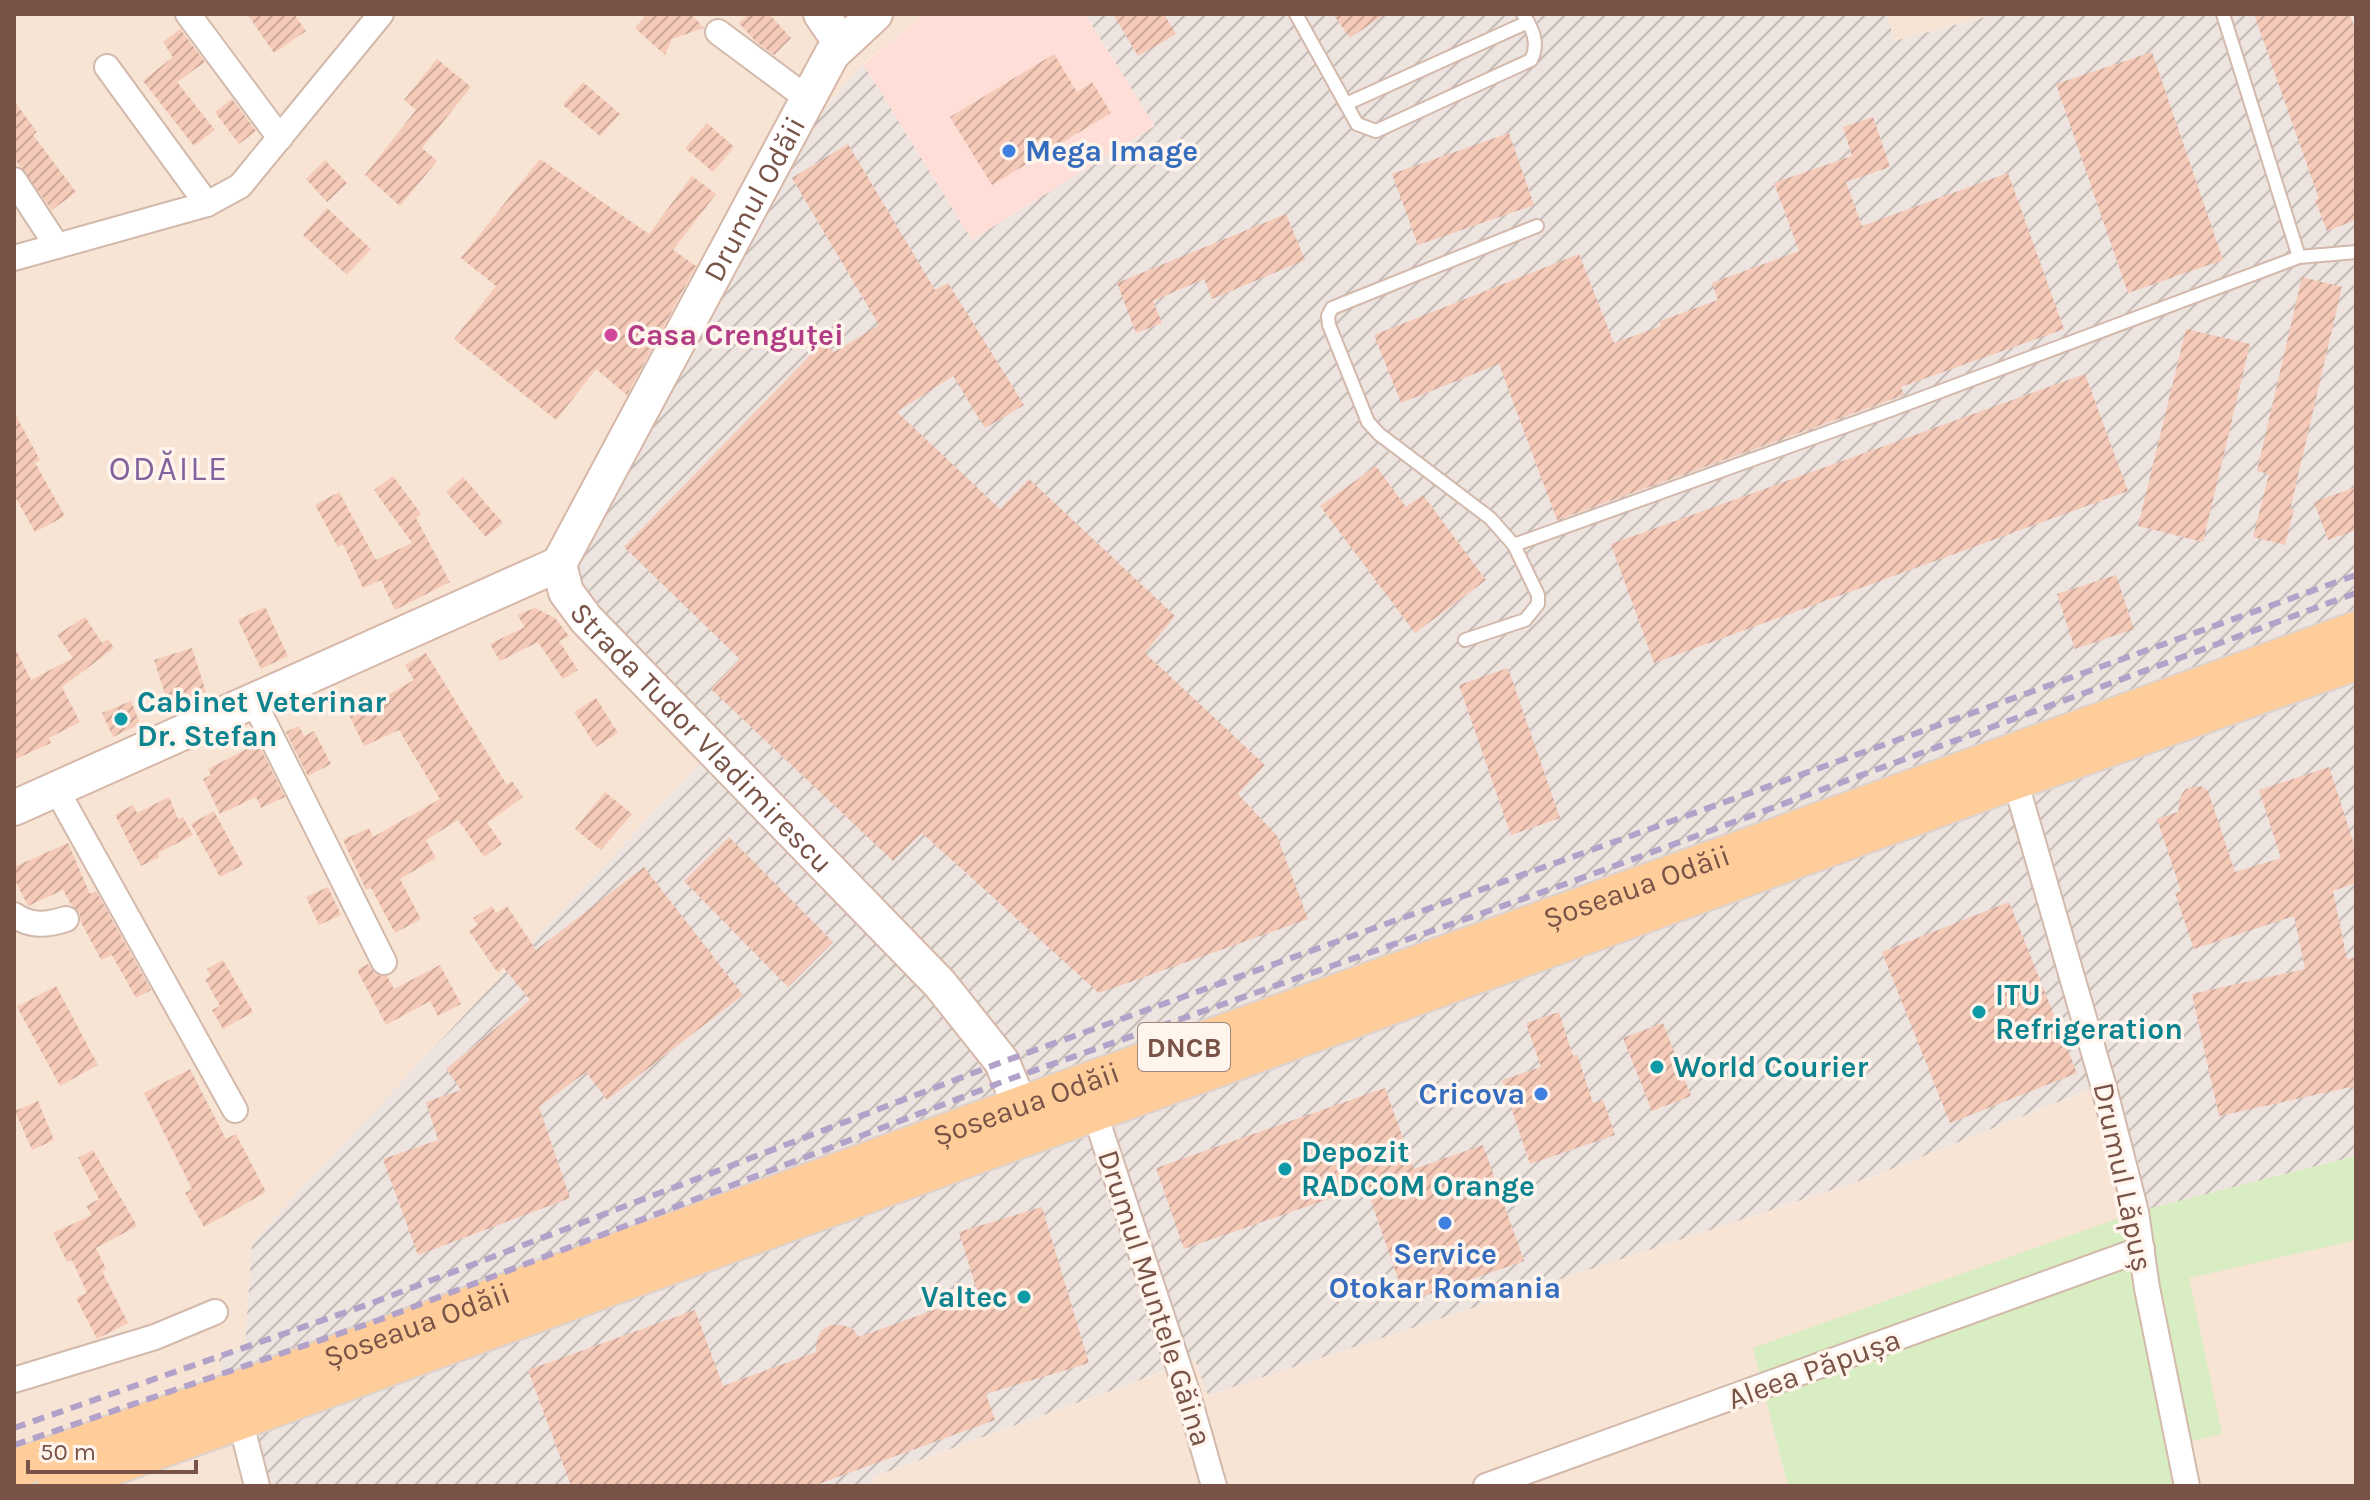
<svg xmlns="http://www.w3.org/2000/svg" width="2370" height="1500" viewBox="0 0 2370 1500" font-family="Karla,sans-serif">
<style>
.residential{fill:#f8e4d4}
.commercial{fill:#ffded7}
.industrial{fill:url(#industrial-furrows)}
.green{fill:#d8edc1}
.building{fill:url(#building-hatch)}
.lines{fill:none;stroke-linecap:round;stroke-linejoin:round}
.lane-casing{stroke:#d3b9ab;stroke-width:16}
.street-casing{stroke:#d3b9ab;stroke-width:28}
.secondary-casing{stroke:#d6b7a9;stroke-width:38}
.primary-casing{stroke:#dcd2cf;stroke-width:42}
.lane{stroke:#fff;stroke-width:12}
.street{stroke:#fff;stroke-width:24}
.secondary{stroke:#fff;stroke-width:34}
.primary{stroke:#ffcd9a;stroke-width:38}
.rail{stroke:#b2a1c9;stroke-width:6;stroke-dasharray:12 8;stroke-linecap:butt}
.shop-dot{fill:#3f7fe0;stroke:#fff5ec;stroke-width:3}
.hotel-dot{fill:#d1479c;stroke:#fff5ec;stroke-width:3}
.culture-dot{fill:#0f9aa8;stroke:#fff5ec;stroke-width:3}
.labels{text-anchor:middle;stroke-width:7;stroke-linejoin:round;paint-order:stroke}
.shield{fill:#fff5ec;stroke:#a18478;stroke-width:2}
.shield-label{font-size:28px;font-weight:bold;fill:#795347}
.shop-label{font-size:30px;font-weight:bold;fill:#366cbe;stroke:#fff5ec;text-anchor:start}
.street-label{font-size:30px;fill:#795347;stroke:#fff5ec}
.hotel-label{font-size:30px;font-weight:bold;fill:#b23c85;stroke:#fff5ec;text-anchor:start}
.culture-label{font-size:30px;font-weight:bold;fill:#0d838f;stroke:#fff5ec;text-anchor:start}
.quarter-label{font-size:34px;letter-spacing:2px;fill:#82629d;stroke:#fff5ec}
</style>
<defs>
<pattern id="industrial-furrows" width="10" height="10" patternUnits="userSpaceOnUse" patternTransform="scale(2)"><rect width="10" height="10" fill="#ede4df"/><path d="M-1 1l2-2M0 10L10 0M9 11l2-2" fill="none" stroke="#c5bbb7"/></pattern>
<pattern id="building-hatch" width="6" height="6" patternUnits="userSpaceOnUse" patternTransform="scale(2)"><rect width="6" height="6" fill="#f6cab9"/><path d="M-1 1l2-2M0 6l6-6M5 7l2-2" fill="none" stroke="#cca798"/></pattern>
</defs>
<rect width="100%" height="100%" fill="#fef1e4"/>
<g class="residential">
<path d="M14 14H924L863 64 818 117 702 761 252 1242 245 1347 250 1486H14Z"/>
<path d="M1887 14H1997L1894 41Z"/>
<path d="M2103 1084 2136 1212 2356 1156V1486H874L873 1477 1196 1360 1208 1394 1874 1176Z"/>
</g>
<path class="commercial" d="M924 14H1085L1155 126 972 240 863 65Z"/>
<path class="industrial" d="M1085 14H1887L1894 41 1997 14H2356V1156L2136 1212 2103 1084 1874 1176 1208 1395 1195 1360 873 1477 874 1486H250L218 1356 245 1346 252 1242 701 762 551 601 818 117 863 64 972 240 1155 126Z"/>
<path class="green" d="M2356 1156V1240L2189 1278 2222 1434 2179 1444 2187 1486H1788L1753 1348 2136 1212Z"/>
<g class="building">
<path d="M247 14H294L306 31 274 53Z"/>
<path d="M647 14H691L704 28 672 39 665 55 635 28Z"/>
<path d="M748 14H769L791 38 774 55 755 41 739 23Z"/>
<path d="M1113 14H1164L1176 34 1138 56Z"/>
<path d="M1333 14H1385L1350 38Z"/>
<path d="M2254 14H2350L2356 32V220L2327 231 2315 200 2319 199Z"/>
<path d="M180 29 205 62 177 82 215 130 194 146 143 81 173 57 163 42Z"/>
<path d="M2152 52 2223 260 2128 293 2056 84Z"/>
<path d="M1054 54 1077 92 1092 82 1111 113 992 185 950 117Z"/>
<path d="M437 59 471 87 422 148 437 161 400 206 365 175 416 110 404 100Z"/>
<path d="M583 82 620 114 600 136 563 105Z"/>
<path d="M232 99 256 131 239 144 215 112Z"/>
<path d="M14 101 37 132 33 135 76 192 52 210 14 158Z"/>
<path d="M1873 117 1890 167 1846 182 1862 226 2008 173 2064 329 1901 387 1904 395 1557 520 1499 364 1401 403 1374 335 1579 254 1614 343 1661 326 1660 321 1718 300 1712 283 1799 251 1774 183 1852 156 1843 127Z"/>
<path d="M707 123 734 147 713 172 685 148Z"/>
<path d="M1509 133 1534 205 1418 245 1392 174Z"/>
<path d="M848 144 935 290 948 283 1024 405 985 428 953 376 897 412 1000 509 1029 479 1175 616 1145 653 1265 765 1238 794 1277 836 1308 919 1099 993 922 833 893 861 711 689 740 659 624 547 823 342 834 352 879 325 792 178Z"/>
<path d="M540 159 649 234 692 176 716 194 673 250 696 266 627 395 596 369 556 420 454 339 496 286 461 258Z"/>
<path d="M325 160 347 183 327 202 306 179Z"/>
<path d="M327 208 371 249 347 275 303 235Z"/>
<path d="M1286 214 1305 260 1212 299 1204 279 1153 301 1162 323 1136 333 1117 283Z"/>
<path d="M2302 277 2342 287 2290 510 2294 509 2285 545 2253 537 2269 474 2257 471Z"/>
<path d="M2186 329 2250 344 2203 542 2138 526Z"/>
<path d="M2085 374 2128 491 1654 663 1611 544Z"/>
<path d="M14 412 40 460 35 463 65 516 35 532 14 495Z"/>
<path d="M1376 466 1406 507 1423 495 1486 580 1415 633 1320 506Z"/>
<path d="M393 476 421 514 416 518 450 582 395 610 381 580 363 588 343 544 338 547 315 505 339 492 376 560 412 543 374 490Z"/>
<path d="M463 477 503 523 486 537 446 492Z"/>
<path d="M2356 487V530L2328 540 2314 502Z"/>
<path d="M2116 575 2134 629 2075 649 2057 594Z"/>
<path d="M265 607 288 656 261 669 238 620Z"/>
<path d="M535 608 555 618 569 636 559 641 578 670 563 679 538 642 500 661 490 644 525 627 517 615Z"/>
<path d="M85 617 102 643 108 639 114 648 62 687 80 722 49 738 51 743 14 760V646L31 680 73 658 57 635Z"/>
<path d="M192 648 206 692 168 703 154 660Z"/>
<path d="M426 653 507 785 512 781 523 797 487 823 502 844 484 857 458 820 426 840 436 858 400 879 421 919 395 933 371 888 366 890 343 840 369 828 373 837 440 799 399 730 364 746 347 711 379 696 381 699 414 680 405 665Z"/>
<path d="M1508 668 1560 818 1511 835 1459 685Z"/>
<path d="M596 698 618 733 596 747 574 712Z"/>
<path d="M131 701 140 724 113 737 102 713Z"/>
<path d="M299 726 304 736 314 731 331 764 308 776 286 732Z"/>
<path d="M258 743 285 797 261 808 256 797 220 814 203 779 211 775 208 769Z"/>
<path d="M2329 767 2356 850V883L2333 891 2347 959 2356 957V1086L2219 1116 2192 994 2305 969 2294 916 2194 949 2175 893 2181 891 2157 819 2178 812 2181 795 2186 789 2201 786 2208 791 2235 872 2281 858 2259 790Z"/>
<path d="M605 792 632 814 601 850 575 829Z"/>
<path d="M169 797 178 819 183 817 193 835 158 853 159 857 141 866 115 815 133 805 137 813Z"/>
<path d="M214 811 243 865 220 877 191 824Z"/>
<path d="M729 837 833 942 788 987 684 881Z"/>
<path d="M68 843 90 894 96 891 151 990 136 998 112 955 101 960 81 922 80 914 72 906 63 890 28 906 14 878V867Z"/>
<path d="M644 867 743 995 607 1100 586 1072 539 1107 570 1198 418 1255 383 1159 438 1140 426 1102 461 1090 446 1069 530 1000 503 967 498 973 469 931 478 925 473 918 492 906 496 913 507 906 536 950Z"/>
<path d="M328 887 341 915 319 925 306 897Z"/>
<path d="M2009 902 2077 1073 1950 1123 1882 952Z"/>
<path d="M223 960 253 1012 223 1029 212 1010 220 1006 205 979 211 976 207 969Z"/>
<path d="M368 964 376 975 387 976 394 989 440 965 461 1004 438 1016 430 1001 386 1025 357 970Z"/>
<path d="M56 986 98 1065 60 1086 17 1007Z"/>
<path d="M1559 1012 1573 1056 1577 1054 1593 1103 1603 1100 1615 1135 1530 1164 1502 1080 1541 1067 1526 1023Z"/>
<path d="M1663 1023 1691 1096 1652 1111 1623 1038Z"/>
<path d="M190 1069 226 1139 236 1134 266 1192 204 1227 185 1193 192 1189 144 1093Z"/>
<path d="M1385 1088 1414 1169 1483 1145 1524 1261 1406 1302 1366 1186 1184 1249 1156 1168Z"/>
<path d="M38 1101 54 1140 32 1150 15 1111Z"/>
<path d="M93 1150 137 1226 96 1248 106 1269 102 1271 128 1323 97 1339 76 1298 87 1293 72 1260 67 1262 53 1233 92 1215 86 1206 99 1199 78 1158Z"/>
<path d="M1042 1207 1089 1363 986 1394 995 1420 813 1486H571L528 1370 695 1310 723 1386 816 1352 817 1339 822 1330 831 1325H841L852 1328 859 1337 978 1294 959 1232Z"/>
</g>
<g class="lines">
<defs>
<g id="lane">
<path d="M1296 14 1357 124 1376 131 1531 60C1540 43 1532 28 1523 14"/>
<path d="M2223 14 2299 257"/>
<path d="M1346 104 1528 22"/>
<path d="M1514 545 1893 409 2299 257 2356 252"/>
<path d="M1465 640 1525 620 1538 604V595L1514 545 1490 518 1379 434 1368 422 1329 325 1328 316 1332 308 1537 226"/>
</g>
<g id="street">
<path d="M188 14 280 138"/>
<path d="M718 32 808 99"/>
<path d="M107 67 207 204"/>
<path d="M14 180 57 246"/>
<path d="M14 258 207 204 240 186 381 14"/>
<path d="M253 700 384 962"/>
<path d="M2015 780 2103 1084 2136 1212 2147 1288 2187 1486"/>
<path d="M56 789 235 1110"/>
<path d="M14 915C31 927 48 925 66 919"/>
<path d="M1094 1111 1188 1395 1214 1486"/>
<path d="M14 1380 155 1337 215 1312"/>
<path d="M240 1419 257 1486"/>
<path d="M1486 1486 2142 1249"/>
</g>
<g id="secondary">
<path d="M821 14 841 43"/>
<path id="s1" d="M559 564 566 592 586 619 940 984 1002 1062 1020 1106"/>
<path id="s2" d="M559 564 832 54 875 14"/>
<path d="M14 808 559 564"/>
</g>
<g id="primary">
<path id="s3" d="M14 1469 227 1394 1020 1106 2356 631"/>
<path d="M57 1486 2015 780 2356 661"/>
</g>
</defs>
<use href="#lane" class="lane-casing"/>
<use href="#street" class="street-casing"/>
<use href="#secondary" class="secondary-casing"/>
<use href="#primary" class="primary-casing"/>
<use href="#lane" class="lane"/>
<use href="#street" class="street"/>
<use href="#secondary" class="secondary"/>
<use href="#primary" class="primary"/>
<g class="rail">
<path d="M14 1428 372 1303 1002 1062 2356 575"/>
<path d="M14 1445 379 1320 1010 1079 1571 882 2356 593"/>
</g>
</g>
<g class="shop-dot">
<circle cx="1009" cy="151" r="8"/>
<circle cx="1541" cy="1094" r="8"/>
<circle cx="1445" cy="1223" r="8"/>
</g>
<circle class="hotel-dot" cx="611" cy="335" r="8"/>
<g class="culture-dot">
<circle cx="121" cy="719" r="8"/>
<circle cx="1979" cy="1012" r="8"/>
<circle cx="1657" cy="1067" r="8"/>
<circle cx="1285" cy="1169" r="8"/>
<circle cx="1024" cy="1297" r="8"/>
</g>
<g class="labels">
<rect class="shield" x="1138" y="1023" width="92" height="48" rx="6"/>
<g class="shield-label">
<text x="1184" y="1057">DNCB</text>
</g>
<g class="shop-label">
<text x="1025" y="161">Mega Image</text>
<text x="1525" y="1104" text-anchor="end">Cricova</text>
<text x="1445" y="1264" text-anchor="middle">Service<tspan x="1445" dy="34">Otokar Romania</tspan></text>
</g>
<g class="street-label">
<text dy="10" stroke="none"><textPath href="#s2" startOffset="414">Drumul Odăii</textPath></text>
<text dy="10" stroke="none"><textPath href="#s1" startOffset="228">Strada Tudor Vladimirescu</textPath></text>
<text dy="10" stroke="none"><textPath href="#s3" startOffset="1724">Șoseaua Odăii</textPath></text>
<text dy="10" stroke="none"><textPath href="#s3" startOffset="1076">Șoseaua Odăii</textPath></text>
<text transform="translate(2123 1177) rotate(78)" y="10">Drumul Lăpuș</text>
<text transform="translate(1155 1298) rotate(72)" y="10">Drumul Muntele Găina</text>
<text dy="10" stroke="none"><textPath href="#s3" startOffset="428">Șoseaua Odăii</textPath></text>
<text transform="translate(1814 1369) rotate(-20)" y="10">Aleea Păpușa</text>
</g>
<g class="hotel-label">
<text x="627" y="345">Casa Crenguței</text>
</g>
<g class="culture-label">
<text x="137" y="712">Cabinet Veterinar<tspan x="137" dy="34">Dr. Stefan</tspan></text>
<text x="1995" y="1005">ITU<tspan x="1995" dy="34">Refrigeration</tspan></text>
<text x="1673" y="1077">World Courier</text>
<text x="1301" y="1162">Depozit<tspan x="1301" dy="34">RADCOM Orange</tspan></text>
<text x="1008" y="1307" text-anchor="end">Valtec</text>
</g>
<g class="quarter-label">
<text x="169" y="480">ODĂILE</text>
</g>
</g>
<rect width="2370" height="1500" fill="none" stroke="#795347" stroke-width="32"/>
<path d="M28 1460v12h168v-12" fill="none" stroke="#795347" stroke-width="4"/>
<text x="40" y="1460" font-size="24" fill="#795347" stroke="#fff5ec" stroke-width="6" paint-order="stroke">50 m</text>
</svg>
